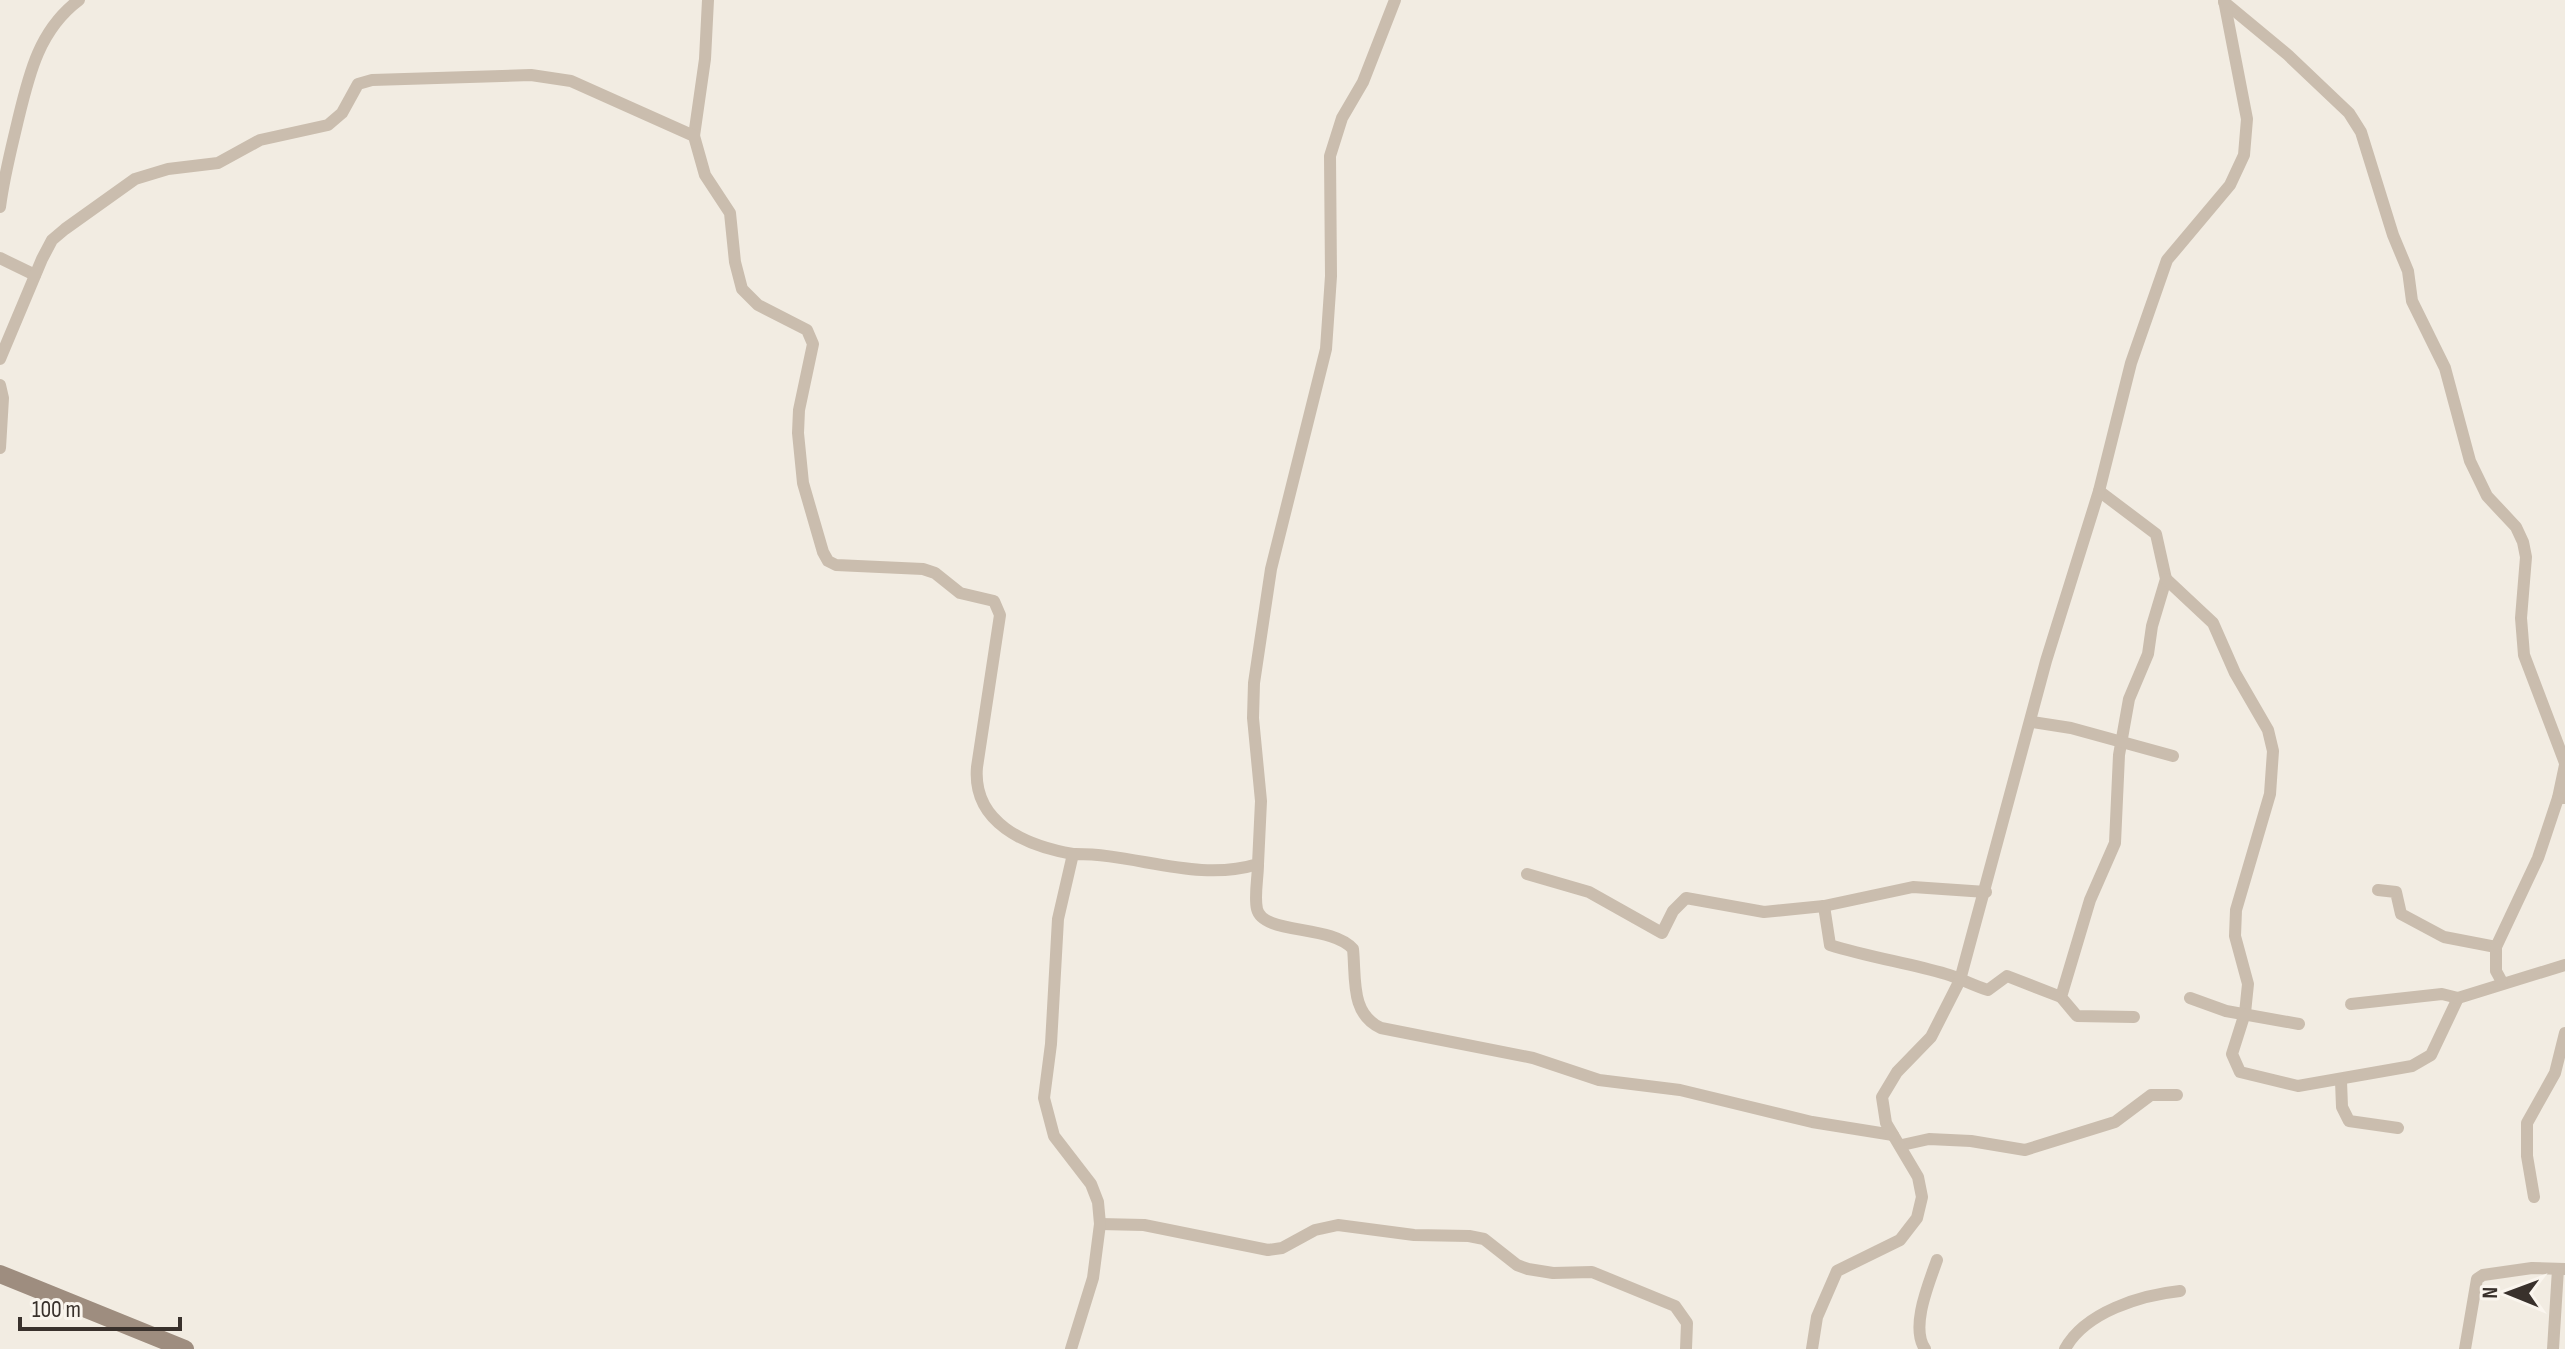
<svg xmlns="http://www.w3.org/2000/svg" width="2565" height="1349" viewBox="0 0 2565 1349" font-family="'Sofia Sans Condensed',sans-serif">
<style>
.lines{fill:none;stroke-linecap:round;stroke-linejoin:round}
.minor{stroke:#cabdae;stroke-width:12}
.secondary{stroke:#9e8d7f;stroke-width:18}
</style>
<rect width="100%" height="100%" fill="#f2ece2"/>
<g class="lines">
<g class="minor">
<path d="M2224 2 2288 55 2349 113 2361 132 2393 235 2408 271 2412 301 2445 368 2470 461 2487 496 2516 527 2523 542 2526 557 2521 618 2524 655 2565 763"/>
<path d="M694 136 705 59 708 0"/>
<path d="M0 207C4 176 11 150 18 120 29 74 39 30 79 0"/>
<path d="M0 258 35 275"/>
<path d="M0 359 42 259 52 240 65 229 135 179 168 169 218 163 260 140 328 125 342 113 358 84 372 80 531 75 571 81 694 136 705 175 730 213 735 262 742 289 758 305 807 330 813 344 799 410 798 433 803 483 823 552 828 561 836 565 923 569 935 573 960 593 994 601 1000 615 977 767C972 823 1026 846 1073 854"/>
<path d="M0 385 3 398 0 448"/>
<path d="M2099 491 2156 534 2166 579 2152 626 2148 654 2129 699 2119 755 2115 843 2090 900 2061 997 2077 1016 2134 1017"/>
<path d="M2166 579 2213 623 2235 673 2268 730 2273 751 2270 794 2236 910 2235 936 2248 984 2245 1013 2232 1054 2240 1072 2298 1086 2412 1066 2431 1055 2458 998 2565 965"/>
<path d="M2032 722 2071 728 2173 756"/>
<path d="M2565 765 2558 798H2565"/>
<path d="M1258 864C1258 878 1254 896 1257 909 1263 935 1331 924 1353 949 1356 978 1350 1014 1381 1028L1533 1058 1599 1080 1680 1090 1812 1122 1893 1135"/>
<path d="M1527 874 1589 892 1662 933 1673 911 1686 898 1764 912 1824 906 1913 887 1986 892"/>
<path d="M2378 890 2396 892 2401 914 2444 937 2496 947"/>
<path d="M1824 906 1830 945C1868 957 1908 963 1946 974 1960 978 1974 986 1988 990L2007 976 2061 997"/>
<path d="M2502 982 2496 971V947L2538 858 2558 798"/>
<path d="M2190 998 2226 1011 2299 1024"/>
<path d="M2351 1004 2442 994 2458 998"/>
<path d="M2341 1081 2342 1107 2349 1121 2398 1128"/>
<path d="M1902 1145 1929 1139 1971 1141 2025 1150 2115 1122 2151 1095H2177"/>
<path d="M2534 1197 2527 1156V1123L2555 1073 2565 1033"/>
<path d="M1100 1224 1144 1225 1268 1250 1282 1248 1315 1230 1338 1225 1414 1235 1469 1236 1484 1239 1517 1265 1528 1269 1553 1273 1592 1272 1675 1306 1687 1323 1686 1349"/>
<path d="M1071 1349 1093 1278 1100 1224 1098 1202 1091 1184 1054 1136 1044 1098 1051 1044 1058 919 1073 854C1136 853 1196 883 1258 864L1261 801 1253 718 1254 683 1271 569 1326 349 1331 276 1330 156 1342 118 1363 82 1395 0"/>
<path d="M1812 1349 1817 1317 1837 1271 1900 1240 1917 1218 1922 1197 1918 1177 1886 1123 1882 1097 1897 1072 1931 1037 1960 980 2046 661 2099 491 2131 363 2167 260 2230 185 2244 155 2247 119 2224 0"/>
<path d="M1925 1349C1910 1327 1929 1283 1937 1260"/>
<path d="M2065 1349C2085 1312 2141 1295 2180 1291"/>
<path d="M2465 1349 2477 1279 2483 1275 2532 1268 2565 1269"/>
<path d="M2553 1349 2558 1269"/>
</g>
<path class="secondary" d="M0 1274 185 1349"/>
</g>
<g transform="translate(2509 1293) rotate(271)" stroke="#faf5ee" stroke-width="6" paint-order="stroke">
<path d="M0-6L14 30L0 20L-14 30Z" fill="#39312c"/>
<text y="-12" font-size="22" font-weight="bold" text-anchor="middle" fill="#39312c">N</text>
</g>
<path d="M20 1317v12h160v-12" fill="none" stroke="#39312c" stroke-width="4"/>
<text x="32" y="1317" font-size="24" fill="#39312c" stroke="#faf5ee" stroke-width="6" paint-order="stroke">100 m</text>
</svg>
